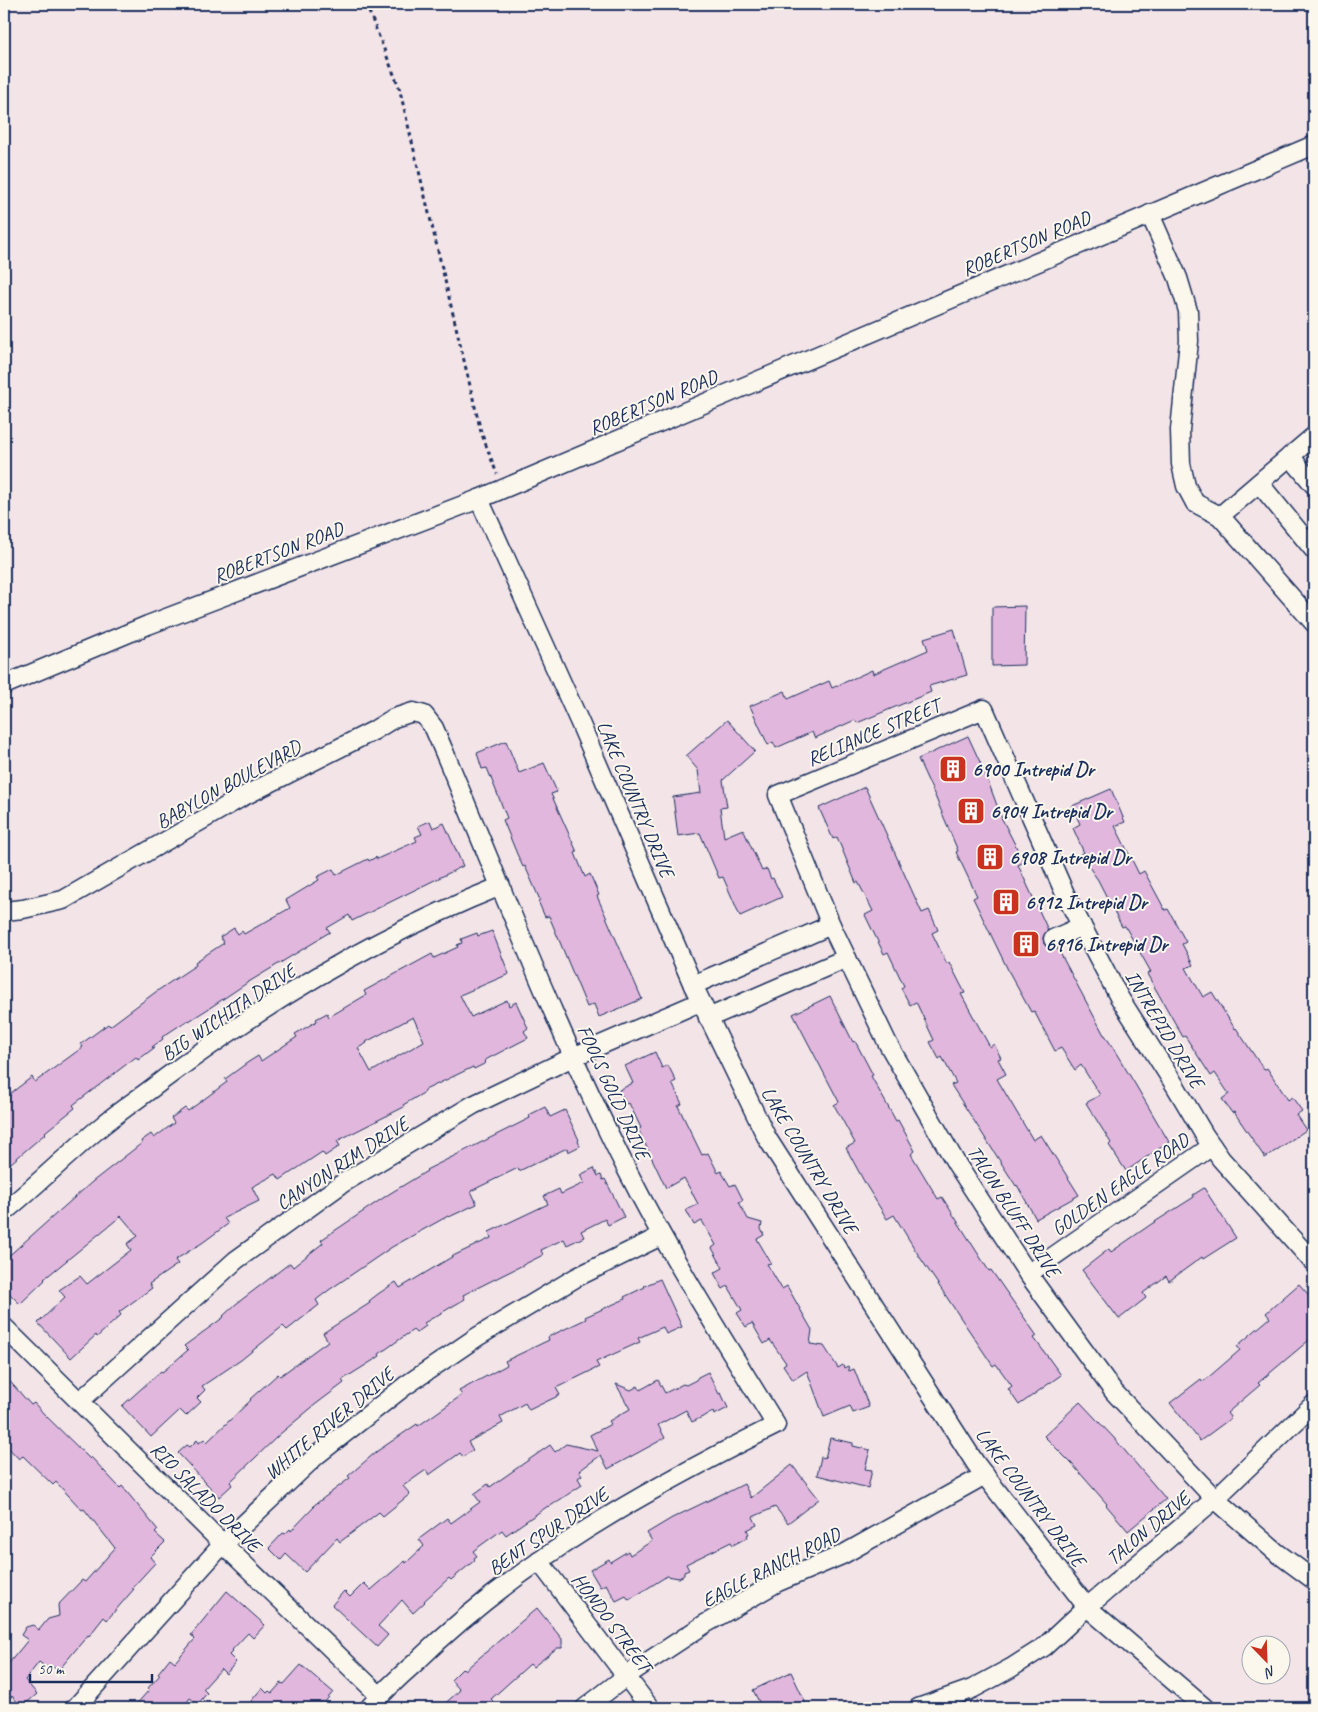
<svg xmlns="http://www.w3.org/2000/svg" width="1318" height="1712" viewBox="0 0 1318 1712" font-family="Caveat,sans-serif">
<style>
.building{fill:#e1b7dd;stroke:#1b2f5e;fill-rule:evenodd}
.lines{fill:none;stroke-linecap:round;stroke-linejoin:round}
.minor-casing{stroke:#1b2f5e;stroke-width:21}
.path{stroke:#1b2f5e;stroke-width:3;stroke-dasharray:4 4;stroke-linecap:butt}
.minor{stroke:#fbf7ec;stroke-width:18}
.labels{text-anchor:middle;stroke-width:4;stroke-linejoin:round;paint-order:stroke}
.street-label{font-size:20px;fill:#1b2f5e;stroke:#fbf7ec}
.poi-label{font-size:20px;font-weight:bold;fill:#1b2f5e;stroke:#fbf7ec;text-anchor:start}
</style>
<rect width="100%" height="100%" fill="#f3e4e8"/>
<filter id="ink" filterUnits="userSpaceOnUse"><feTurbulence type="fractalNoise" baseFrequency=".02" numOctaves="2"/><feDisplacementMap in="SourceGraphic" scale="10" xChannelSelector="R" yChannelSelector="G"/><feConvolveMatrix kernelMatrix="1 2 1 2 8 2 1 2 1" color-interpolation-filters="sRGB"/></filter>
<g filter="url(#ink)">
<g class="building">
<path d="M1025 606 1024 665 992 666V607Z"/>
<path d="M954 629 967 675 929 686 931 692 857 723 855 720 815 738 812 732 776 748 773 742 768 745 750 706 785 691 788 699 829 681 832 688 872 670 873 674 928 650 924 638Z"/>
<path d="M727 720 755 751 723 780 727 807 720 808 724 837 743 829 762 871 767 869 771 879 773 878 782 897 740 916 723 877 719 878 700 833 678 836 673 797 701 793 698 770 686 756Z"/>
<path d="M968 736 985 773 1002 819 1024 862 1018 865 1048 930 1043 937 1044 944 1051 949H1058L1104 1035H1105L1135 1084 1169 1142 1126 1171 1109 1145 1111 1143 1086 1103 1100 1095 1081 1065 1075 1070 1061 1048 1055 1051 1034 1011 1031 1012 1009 972 973 898 977 896 956 852 958 851 935 796 918 759Z"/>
<path d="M506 741 519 773 544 763 557 792 551 794 577 852 575 853 585 877 590 874 599 895 597 896 642 999 599 1017 594 1004 587 1007 549 916 545 917 538 901 540 900 525 866 523 867 517 854 503 820 507 818 487 768 482 769 477 753Z"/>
<path d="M865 787 922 913 929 910 938 930 932 933 947 964 949 962 965 993 961 994 990 1047 994 1044 1001 1058 998 1059 1006 1074 997 1079 1033 1140 1041 1135 1079 1195 1036 1219 1017 1185 1016 1186 951 1085 956 1083 942 1057 939 1059 930 1042 934 1040 916 1002 910 1005 901 988 904 986 888 952 884 954 865 915 873 911 858 882 856 883 837 837 833 839 819 808Z"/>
<path d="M1111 789 1125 822 1115 826 1139 874 1144 871 1165 910 1168 909 1186 942 1182 944 1193 965 1186 968 1203 997 1212 992 1235 1029 1236 1028 1264 1070 1267 1068 1288 1100 1292 1097 1302 1111 1296 1115 1306 1130 1265 1158 1234 1112 1232 1113 1222 1099 1229 1094 1215 1073 1211 1076 1185 1036 1183 1037 1147 974 1151 972 1125 926 1122 927 1098 880 1080 854 1084 853 1073 828 1080 824 1072 806Z"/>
<path d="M430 821 433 828 444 823 463 866 352 921 349 915 327 928 330 932 318 939V940L247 983 208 1009 189 1021 188 1020 162 1037 163 1039 152 1047 154 1048 138 1060 136 1057 73 1105 75 1108 45 1132 46 1133 4 1169V1099L7 1096 32 1077 35 1082 83 1047 81 1044 108 1024 110 1026 157 991 196 965 195 962 224 943 220 937 234 928 238 934 242 931 244 934 290 908 286 900 319 880 317 877 333 869 336 875 368 859 369 861 376 857 377 859 417 841 415 837 422 834 418 826Z"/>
<path d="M492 931 509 974 460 995 471 1017 507 1000 509 1006 516 1002 528 1028 524 1031 528 1038 489 1058 484 1061 486 1063 474 1069 473 1067 425 1090V1092L403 1105 404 1107 337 1141 340 1146 325 1156 322 1152 280 1180 276 1174 252 1187 259 1201 224 1218 228 1224 202 1243 175 1260 178 1264 149 1284 152 1288 119 1312 121 1315 97 1337 96 1335 71 1358 38 1323 65 1297 59 1290 80 1276 87 1284 131 1250 127 1244 138 1236 121 1216 44 1279 45 1280 20 1304 4 1288V1260L92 1182 142 1143 141 1141 151 1134 154 1138 174 1123 171 1118 185 1108 188 1111 227 1082 225 1079 247 1063 258 1056 261 1061 297 1037 295 1034 317 1021 316 1019 327 1013 329 1017 366 995 364 991 432 954 434 958 458 947 457 945 462 943 461 939 477 933 478 936ZM413 1017 424 1041 371 1072 358 1048 367 1043 366 1042Z"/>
<path d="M830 996 853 1042 855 1041 873 1075 871 1076 896 1121 898 1120 915 1151 911 1154 938 1199 942 1197 989 1271 991 1270 1037 1336 1034 1338 1061 1375 1019 1405 1008 1389 1012 1386 996 1364 993 1366 919 1256 894 1215 887 1219 866 1185 846 1148 855 1143 834 1105 839 1102 793 1014Z"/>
<path d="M655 1052 662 1068 668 1065 676 1081 672 1083 682 1104 678 1106 702 1155 708 1153 718 1173 721 1171 730 1186 735 1184 743 1200 739 1202 748 1219 762 1223 761 1229 764 1235 757 1239 771 1263 767 1264 782 1289 787 1286 812 1330 810 1344 824 1346 838 1368 843 1365 844 1368 848 1366 849 1371 854 1369 869 1407 853 1413 850 1406 824 1417 807 1371 793 1380 783 1365 786 1363 770 1340 764 1344 752 1323 746 1327 737 1313 742 1310 728 1286 723 1289 714 1273 723 1268 712 1248 716 1245 702 1221 694 1225 686 1210 698 1204 684 1178 666 1188 638 1129 641 1128 629 1103 626 1104 619 1090 633 1083 625 1066Z"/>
<path d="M545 1107 550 1117 565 1110 579 1140 578 1141 580 1146 568 1152 567 1148 519 1171 518 1168 471 1191 477 1204 449 1217 448 1216 392 1247 329 1290 316 1300 319 1305 287 1330 283 1326 241 1360 202 1386 205 1390 197 1398 201 1402 186 1416 180 1410 151 1437 122 1406 161 1371 162 1372 166 1369 188 1350 184 1346 224 1317 223 1316 236 1304 290 1263 293 1267 323 1243 321 1240 389 1194 427 1171 426 1170 530 1118 529 1115Z"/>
<path d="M594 1168 598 1176 601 1175 603 1180 605 1179 624 1217 608 1225 605 1219 581 1231 584 1237 567 1245 564 1239 541 1250 543 1255 463 1295 465 1299 424 1323 426 1326 416 1333 413 1330 379 1354 380 1356 342 1380 344 1383 316 1404 280 1434 230 1482 232 1485 219 1497 178 1453 187 1445 190 1447 197 1440 199 1443 204 1439 207 1442 251 1400 250 1399 278 1374 280 1376 328 1341 323 1333 370 1303 369 1301 378 1294 396 1282 400 1288 455 1255 491 1238 489 1232 548 1204 544 1196 559 1189 561 1194 584 1183 580 1175Z"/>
<path d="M1204 1188 1236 1238 1203 1259 1202 1257 1169 1281 1166 1276 1143 1293 1146 1298 1119 1319 1082 1270 1109 1249 1111 1252 1150 1225 1194 1197 1193 1195Z"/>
<path d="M660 1279 682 1327 666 1334 663 1327 638 1338 640 1342 596 1362 599 1367 556 1388 560 1395 529 1410 525 1403 500 1417 503 1423 468 1442 473 1450 463 1457 460 1453 429 1475 426 1470 403 1486 410 1494 383 1516 379 1512 340 1542 337 1538 305 1572 286 1554 281 1560 269 1548 283 1533 285 1534 290 1529 291 1531 314 1507 313 1506 350 1478 348 1476 376 1452 417 1424 418 1426 462 1395 459 1391 507 1365 505 1361 549 1340 548 1337 586 1319 585 1317 625 1299 624 1297 645 1287 644 1286Z"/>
<path d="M1299 1284 1314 1301V1336L1258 1383 1260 1385 1227 1413 1231 1418 1200 1441 1170 1403 1201 1379 1203 1382 1240 1350 1237 1346 1270 1318 1266 1313Z"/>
<path d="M708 1372 719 1394 721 1393 728 1408 714 1415 713 1412 692 1422 686 1410 658 1425 665 1438 608 1469 601 1455 579 1471 582 1475 578 1478 582 1485 549 1507 548 1506 506 1535 502 1530 473 1551 477 1556 474 1558 475 1560 451 1580 449 1578 424 1601 425 1602 413 1613 402 1600 378 1626 388 1635 377 1647 332 1605 344 1591 350 1597 364 1583 371 1590 405 1561 406 1563 424 1546 419 1539 447 1518 451 1523 480 1502 474 1494 488 1484 490 1487 550 1445 555 1452 566 1444 598 1451 590 1435 611 1424 609 1421 630 1409 616 1384 631 1390 638 1386 640 1390 658 1380 665 1393 683 1384 686 1385 696 1380 698 1377Z"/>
<path d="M4 1375 31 1405 34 1403 44 1414 90 1459 91 1457 120 1488 122 1486 158 1530 155 1533 165 1542 150 1557 155 1563 132 1588 134 1589 107 1620 104 1617 89 1636 88 1635 58 1671 51 1665 48 1669 39 1662 25 1680 37 1694 22 1707 12 1696 4 1704V1669L28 1640 21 1635 26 1627 33 1625 39 1630 48 1619 59 1616 58 1605 82 1580 85 1582 115 1548 84 1509 82 1510 56 1482 53 1485 23 1456 19 1459 4 1443Z"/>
<path d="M1080 1402 1114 1438 1166 1499 1128 1531 1106 1505 1107 1504 1072 1464 1044 1436Z"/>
<path d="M830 1438 853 1443V1446L870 1450 865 1469 872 1470 868 1488 817 1475 821 1457 825 1458Z"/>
<path d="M792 1465 819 1499 788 1523 775 1507 753 1517 757 1525 747 1530 749 1534 747 1535 748 1537 733 1545 731 1542 686 1564 689 1570 684 1572V1575L679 1578 667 1576 629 1600 626 1596 616 1601 606 1584 600 1587 590 1570 609 1559 610 1562 628 1551 630 1555 652 1541 647 1533 672 1518 726 1492V1493L744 1484 751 1498Z"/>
<path d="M227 1591 265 1625 253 1638 248 1633 231 1651 232 1652 229 1655 236 1662 226 1674 221 1669 203 1689 207 1693 198 1704 190 1698 182 1708H133L149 1690 148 1688 160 1675 158 1673 170 1658 175 1662 195 1639 191 1635Z"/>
<path d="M537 1608 562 1639V1648H557L533 1667 530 1664 491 1699 500 1708H440L460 1690 451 1680 463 1668 465 1670 486 1652Z"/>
<path d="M301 1665 333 1692 324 1703 322 1701 316 1708H260L251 1701 262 1688 267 1693 269 1691 272 1693 281 1683 284 1684Z"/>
<path d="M791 1672 808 1708H762L753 1690Z"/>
</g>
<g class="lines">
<defs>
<g id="minor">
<path d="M1150 214 1178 278 1188 311 1189 341 1180 430 1181 464 1186 486 1195 503 1220 516"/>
<path d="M1314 436 1220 516 1314 623"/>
<path d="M1290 456 1314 485"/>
<path d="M1259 483 1314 550"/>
<path d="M479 499 580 723 693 985 767 1138 976 1464 1087 1607 1205 1708"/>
<path d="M4 685 148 625 479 499 1314 145"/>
<path d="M4 911 23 909 63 900 244 796 373 731 394 718 413 712 424 715 434 728C498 877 555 1028 628 1172 672 1259 725 1342 776 1425 646 1490 520 1560 415 1663 399 1677 383 1692 369 1708"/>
<path d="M1053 939 1082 926"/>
<path d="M693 985 831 925"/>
<path d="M708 1018 847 958"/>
<path d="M4 1212C38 1184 69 1153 103 1125 122 1109 144 1095 164 1079 267 1002 380 934 501 886"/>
<path d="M1314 1263 1221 1159 1205 1136 1176 1087 1119 997 1066 896 984 709 778 795 831 925 888 1044 956 1163 1028 1274 1114 1392 1215 1499 1276 1552 1314 1580"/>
<path d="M1028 1274 1212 1146"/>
<path d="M4 1327 223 1544 380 1696"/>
<path d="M80 1401 236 1260 343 1183 473 1105 573 1057 700 1002"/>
<path d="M539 1561 650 1708"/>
<path d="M75 1708 223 1544 317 1455 405 1386 477 1337 577 1277 661 1236"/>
<path d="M585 1708 632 1672 705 1624 778 1582 842 1555 985 1475"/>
<path d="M918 1708 972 1689 1011 1668 1044 1647 1087 1607 1215 1499 1314 1404"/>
</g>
</defs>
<use href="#minor" class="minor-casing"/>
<path class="path" d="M366 4 399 87 481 432 497 474"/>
<use href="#minor" class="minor"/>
</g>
</g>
<defs>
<symbol id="building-square" viewBox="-11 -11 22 22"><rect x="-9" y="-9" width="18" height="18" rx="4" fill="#c8321e" stroke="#fbf7ec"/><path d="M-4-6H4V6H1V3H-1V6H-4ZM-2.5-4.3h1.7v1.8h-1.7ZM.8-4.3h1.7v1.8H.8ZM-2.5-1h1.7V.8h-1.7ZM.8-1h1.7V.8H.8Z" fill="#fff"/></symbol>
</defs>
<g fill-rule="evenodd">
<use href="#building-square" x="937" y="753" width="32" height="32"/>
<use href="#building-square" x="955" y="795" width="32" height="32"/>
<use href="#building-square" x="974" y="841" width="32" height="32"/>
<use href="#building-square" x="990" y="886" width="32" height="32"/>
<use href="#building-square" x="1010" y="928" width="32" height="32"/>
</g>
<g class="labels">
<g class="street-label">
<text transform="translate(1026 243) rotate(-23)" y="7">ROBERTSON ROAD</text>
<text transform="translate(653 402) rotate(-23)" y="7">ROBERTSON ROAD</text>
<text transform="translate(278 552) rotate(-21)" y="7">ROBERTSON ROAD</text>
<text transform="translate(873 732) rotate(-23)" y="7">RELIANCE STREET</text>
<text transform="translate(228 784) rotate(-29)" y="7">BABYLON BOULEVARD</text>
<text transform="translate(636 799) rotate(67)" y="7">LAKE COUNTRY DRIVE</text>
<text transform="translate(228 1012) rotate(-34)" y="7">BIG WICHITA DRIVE</text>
<text transform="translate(1165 1029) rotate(59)" y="7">INTREPID DRIVE</text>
<text transform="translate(614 1092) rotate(65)" y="7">FOOLS GOLD DRIVE</text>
<text transform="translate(810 1160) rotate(59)" y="7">LAKE COUNTRY DRIVE</text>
<text transform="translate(342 1163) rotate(-33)" y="7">CANYON RIM DRIVE</text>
<text transform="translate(1120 1184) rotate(-35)" y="7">GOLDEN EAGLE ROAD</text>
<text transform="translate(1014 1211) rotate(57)" y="7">TALON BLUFF DRIVE</text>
<text transform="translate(329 1423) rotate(-40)" y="7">WHITE RIVER DRIVE</text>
<text transform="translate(206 1497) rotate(45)" y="7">RIO SALADO DRIVE</text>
<text transform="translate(1031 1497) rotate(53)" y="7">LAKE COUNTRY DRIVE</text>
<text transform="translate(1148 1528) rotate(-40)" y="7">TALON DRIVE</text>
<text transform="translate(548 1531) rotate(-34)" y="7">BENT SPUR DRIVE</text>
<text transform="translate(771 1567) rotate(-27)" y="7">EAGLE RANCH ROAD</text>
<text transform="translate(612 1622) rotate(53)" y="7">HONDO STREET</text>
</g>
<g class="poi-label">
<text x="972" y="776">6900 Intrepid Dr</text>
<text x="990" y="818">6904 Intrepid Dr</text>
<text x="1009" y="864">6908 Intrepid Dr</text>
<text x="1025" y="909">6912 Intrepid Dr</text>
<text x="1045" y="951">6916 Intrepid Dr</text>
</g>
</g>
<rect width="1318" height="1712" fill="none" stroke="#fbf7ec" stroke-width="20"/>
<rect x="10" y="10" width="1298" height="1692" fill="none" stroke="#1b2f5e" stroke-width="2" filter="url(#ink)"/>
<g transform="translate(1266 1660) rotate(157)"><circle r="24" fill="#fbf7ec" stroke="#a1a7b3"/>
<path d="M0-4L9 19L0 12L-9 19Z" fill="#c8321e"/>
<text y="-8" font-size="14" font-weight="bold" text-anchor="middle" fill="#1b2f5e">N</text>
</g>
<path d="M30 1674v8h122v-8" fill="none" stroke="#1b2f5e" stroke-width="2.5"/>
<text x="38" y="1674" font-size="15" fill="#1b2f5e" stroke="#fbf7ec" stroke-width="4" paint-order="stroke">50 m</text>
</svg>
